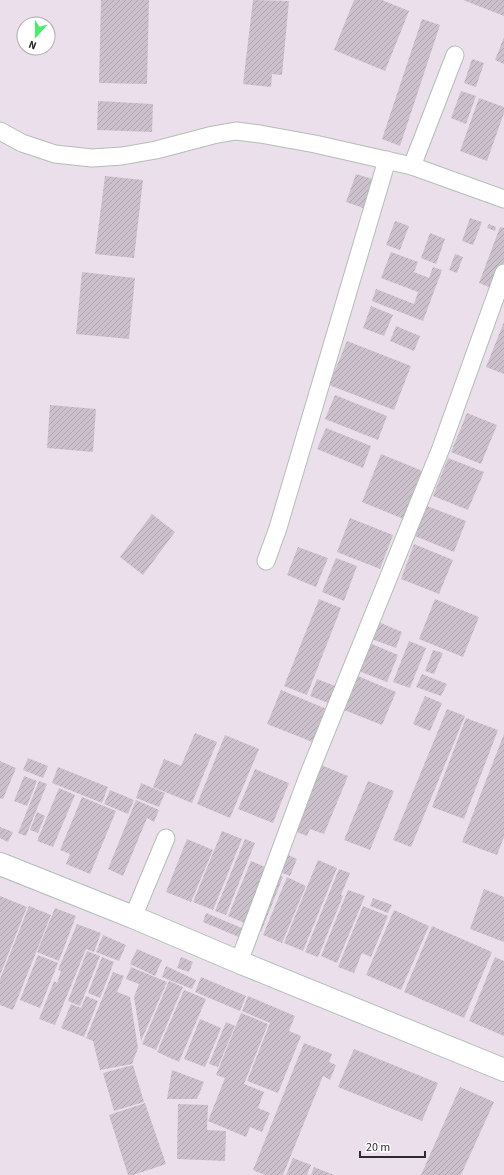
<svg xmlns="http://www.w3.org/2000/svg" width="504" height="1175" viewBox="0 0 504 1175" font-family="'Source Sans 3',sans-serif">
<style>
.building{fill:url(#building-hatch)}
.lines{fill:none;stroke-linecap:round;stroke-linejoin:round}
.street-casing{stroke:#b2beb5;stroke-width:19}
.secondary-casing{stroke:#b2beb5;stroke-width:24}
.street{stroke:#fff;stroke-width:17}
.secondary{stroke:#fff;stroke-width:22}
</style>
<defs>
<pattern id="building-hatch" width="6" height="6" patternUnits="userSpaceOnUse"><rect width="6" height="6" fill="#ccc0cc"/><path d="M-1 1l2-2M0 6l6-6M5 7l2-2" fill="none" stroke="#afa5af"/></pattern>
</defs>
<rect width="100%" height="100%" fill="#ecdfec"/>
<g class="building">
<path d="M101 0H149L147 84 99 83Z"/>
<path d="M253 0 289 1 282 75 272 74 271 87 243 84Z"/>
<path d="M354 0H382L409 11 385 71 334 50Z"/>
<path d="M463 0H504V16Z"/>
<path d="M422 19 440 25 400 146 382 139Z"/>
<path d="M504 37V64L495 60Z"/>
<path d="M472 59 484 63 476 87 464 83Z"/>
<path d="M461 91 476 96 466 124 451 118Z"/>
<path d="M479 98 504 107V113L487 161 460 151Z"/>
<path d="M98 101 153 104 152 132 97 130Z"/>
<path d="M356 174 376 180 366 209 346 202Z"/>
<path d="M105 176 143 180 134 258 95 254Z"/>
<path d="M470 218 482 222 473 245 462 241Z"/>
<path d="M395 221 409 226 400 250 386 245Z"/>
<path d="M489 224 496 227 495 231 487 228Z"/>
<path d="M500 227 504 228V263L494 289 479 283Z"/>
<path d="M430 233 445 239 436 264 421 258Z"/>
<path d="M391 252 418 262 414 272 429 278 433 267 442 270 423 321 372 301 376 289 414 304 418 292 381 278Z"/>
<path d="M455 254 463 257 457 273 449 270Z"/>
<path d="M82 272 135 278 129 339 76 334Z"/>
<path d="M371 306 393 315 384 336 363 328Z"/>
<path d="M504 322V374L486 367Z"/>
<path d="M396 326 420 336 414 351 390 341Z"/>
<path d="M347 341 411 366 394 410 329 385Z"/>
<path d="M335 395 387 416 378 440 325 419Z"/>
<path d="M50 405 96 409 93 452 47 448Z"/>
<path d="M467 413 497 425 481 464 451 452Z"/>
<path d="M326 428 371 446 363 468 317 449Z"/>
<path d="M381 454 425 472 406 520 362 502Z"/>
<path d="M448 458 484 472 468 510 433 496Z"/>
<path d="M427 506 466 521 454 552 415 536Z"/>
<path d="M152 514 175 532 143 575 120 557Z"/>
<path d="M350 518 393 535 380 569 337 552Z"/>
<path d="M414 544 453 560 439 594 401 579Z"/>
<path d="M298 547 328 558 316 587 287 575Z"/>
<path d="M336 558 357 566 344 601 322 592Z"/>
<path d="M319 599 341 608 307 695 284 686Z"/>
<path d="M435 599 479 617 463 657 419 639Z"/>
<path d="M376 621 402 632 396 648 369 638Z"/>
<path d="M409 641 426 648 410 688 393 682Z"/>
<path d="M367 642 398 655 387 682 356 670Z"/>
<path d="M433 650 443 653 434 674 425 671Z"/>
<path d="M353 674 396 692 382 725 339 708Z"/>
<path d="M422 674 447 684 441 696 416 687Z"/>
<path d="M317 679 338 687 331 704 310 696Z"/>
<path d="M281 690 329 710 315 743 267 724Z"/>
<path d="M425 696 442 703 430 731 413 724Z"/>
<path d="M447 709 465 716 411 847 393 840Z"/>
<path d="M466 718 498 730 464 819 432 807Z"/>
<path d="M195 733 217 742 192 803 153 787 164 759 181 766Z"/>
<path d="M504 734V837L497 855 462 842Z"/>
<path d="M225 735 259 749 230 818 197 804Z"/>
<path d="M28 758 48 766 43 778 23 770Z"/>
<path d="M0 761 16 768 3 799 0 798Z"/>
<path d="M316 763 348 776 324 834 310 829 307 836 289 829Z"/>
<path d="M58 767 108 787 102 803 52 783Z"/>
<path d="M255 769 289 783 273 823 238 809Z"/>
<path d="M24 776 37 781 27 806 14 801Z"/>
<path d="M39 781 47 784 26 836 18 833Z"/>
<path d="M368 781 394 791 370 850 344 840Z"/>
<path d="M141 783 165 793 159 807 136 798Z"/>
<path d="M59 788 75 795 53 847 37 841Z"/>
<path d="M110 790 134 800 128 814 104 804Z"/>
<path d="M82 797 116 811 90 874 66 864 70 854 60 850Z"/>
<path d="M136 800 159 810 154 822 147 818 123 876 108 869Z"/>
<path d="M37 812 45 816 38 833 30 830Z"/>
<path d="M0 827 13 832 8 842 0 838Z"/>
<path d="M222 831 242 839 213 910 193 902Z"/>
<path d="M187 839 213 850 191 902 166 892Z"/>
<path d="M245 839 255 843 226 915 215 911Z"/>
<path d="M282 852 297 859 290 876 275 870Z"/>
<path d="M318 860 337 868 303 951 284 943Z"/>
<path d="M251 861 270 869 247 924 228 916Z"/>
<path d="M339 869 350 873 341 895 343 896 318 957 305 952Z"/>
<path d="M275 874 283 877 261 932 253 928Z"/>
<path d="M287 877 306 886 282 943 263 935Z"/>
<path d="M484 889 504 897V942L470 929Z"/>
<path d="M348 890 365 896 337 963 321 956Z"/>
<path d="M0 896 27 907 0 975Z"/>
<path d="M373 898 392 905 388 913 370 906Z"/>
<path d="M29 906 51 915 13 1010 0 1005V979Z"/>
<path d="M363 906 388 916 371 957 362 953 354 973 338 967Z"/>
<path d="M55 908 76 916 59 961 37 952Z"/>
<path d="M394 910 429 926 401 990 366 975Z"/>
<path d="M206 913 244 929 241 938 203 922Z"/>
<path d="M77 924 101 933 94 952 86 949 55 1025 39 1019 54 981 57 983 61 971 58 970Z"/>
<path d="M432 926 492 952 464 1018 404 992Z"/>
<path d="M103 935 126 945 119 961 96 952Z"/>
<path d="M137 949 162 960 155 976 130 964Z"/>
<path d="M87 951 100 956 80 1006 68 1001Z"/>
<path d="M38 955 58 963 40 1008 20 1000Z"/>
<path d="M102 957 114 962 100 998 88 993Z"/>
<path d="M181 957 193 962 189 972 177 968Z"/>
<path d="M495 957 504 961V1036L469 1021Z"/>
<path d="M166 966 196 980 192 989 162 977Z"/>
<path d="M131 967 167 982 141 1041 134 997 139 984 126 979Z"/>
<path d="M113 972 124 976 117 992 130 997 138 1048 132 1064 100 1070 93 1041 86 1038Z"/>
<path d="M201 977 246 996 240 1011 195 992Z"/>
<path d="M169 981 183 987 156 1050 142 1044Z"/>
<path d="M184 990 206 999 179 1062 157 1052Z"/>
<path d="M86 996 98 1001 84 1037 61 1028 71 1004 81 1008Z"/>
<path d="M248 996 295 1016 289 1031 301 1036 278 1093 247 1081 270 1023 242 1011Z"/>
<path d="M241 1013 268 1024 244 1084 264 1092 258 1108 270 1113 262 1132 250 1127 246 1137 208 1121 225 1078 216 1075Z"/>
<path d="M200 1019 221 1028 205 1067 184 1059Z"/>
<path d="M226 1022 235 1026 218 1067 209 1064Z"/>
<path d="M304 1043 332 1054 329 1062 336 1065 330 1080 323 1076 283 1175H265L253 1170Z"/>
<path d="M354 1049 438 1083 422 1121 338 1087Z"/>
<path d="M133 1065 144 1102 114 1111 103 1073Z"/>
<path d="M172 1070 204 1082 197 1099H167Z"/>
<path d="M460 1087 494 1102 461 1175H421Z"/>
<path d="M145 1103 166 1164 133 1175H128L109 1115Z"/>
<path d="M178 1104 208 1105 207 1130 226 1131 225 1161 177 1159Z"/>
<path d="M293 1158 311 1165 307 1175H286Z"/>
<path d="M314 1167 334 1175H311Z"/>
</g>
<g class="lines">
<defs>
<g id="street">
<path d="M0 131 22 143 55 154 92 158 122 156 156 150 213 135 236 131 260 134 315 144 412 166 504 199"/>
<path d="M412 166 455 55"/>
<path d="M266 561 278 528 387 160"/>
<path d="M133 917 166 838"/>
<path d="M239 962 308 776 441 448 504 273"/>
</g>
<path id="secondary" d="M0 864 133 917 239 962 504 1070"/>
</defs>
<use href="#street" class="street-casing"/>
<use href="#secondary" class="secondary-casing"/>
<use href="#street" class="street"/>
<use href="#secondary" class="secondary"/>
</g>
<g transform="translate(36 36) rotate(201)"><circle r="19" fill="#ffffff" stroke="#ababab"/>
<path d="M0-3L7 15L0 10L-7 15Z" fill="#4bee6c"/>
<text y="-6" font-size="11" font-weight="bold" text-anchor="middle" fill="#2c2c2c">N</text>
</g>
<path d="M360 1151v6h65v-6" fill="none" stroke="#2c2c2c" stroke-width="2"/>
<text x="366" y="1151" font-size="12" fill="#2c2c2c" stroke="#ffffff" stroke-width="3" paint-order="stroke">20 m</text>
</svg>
